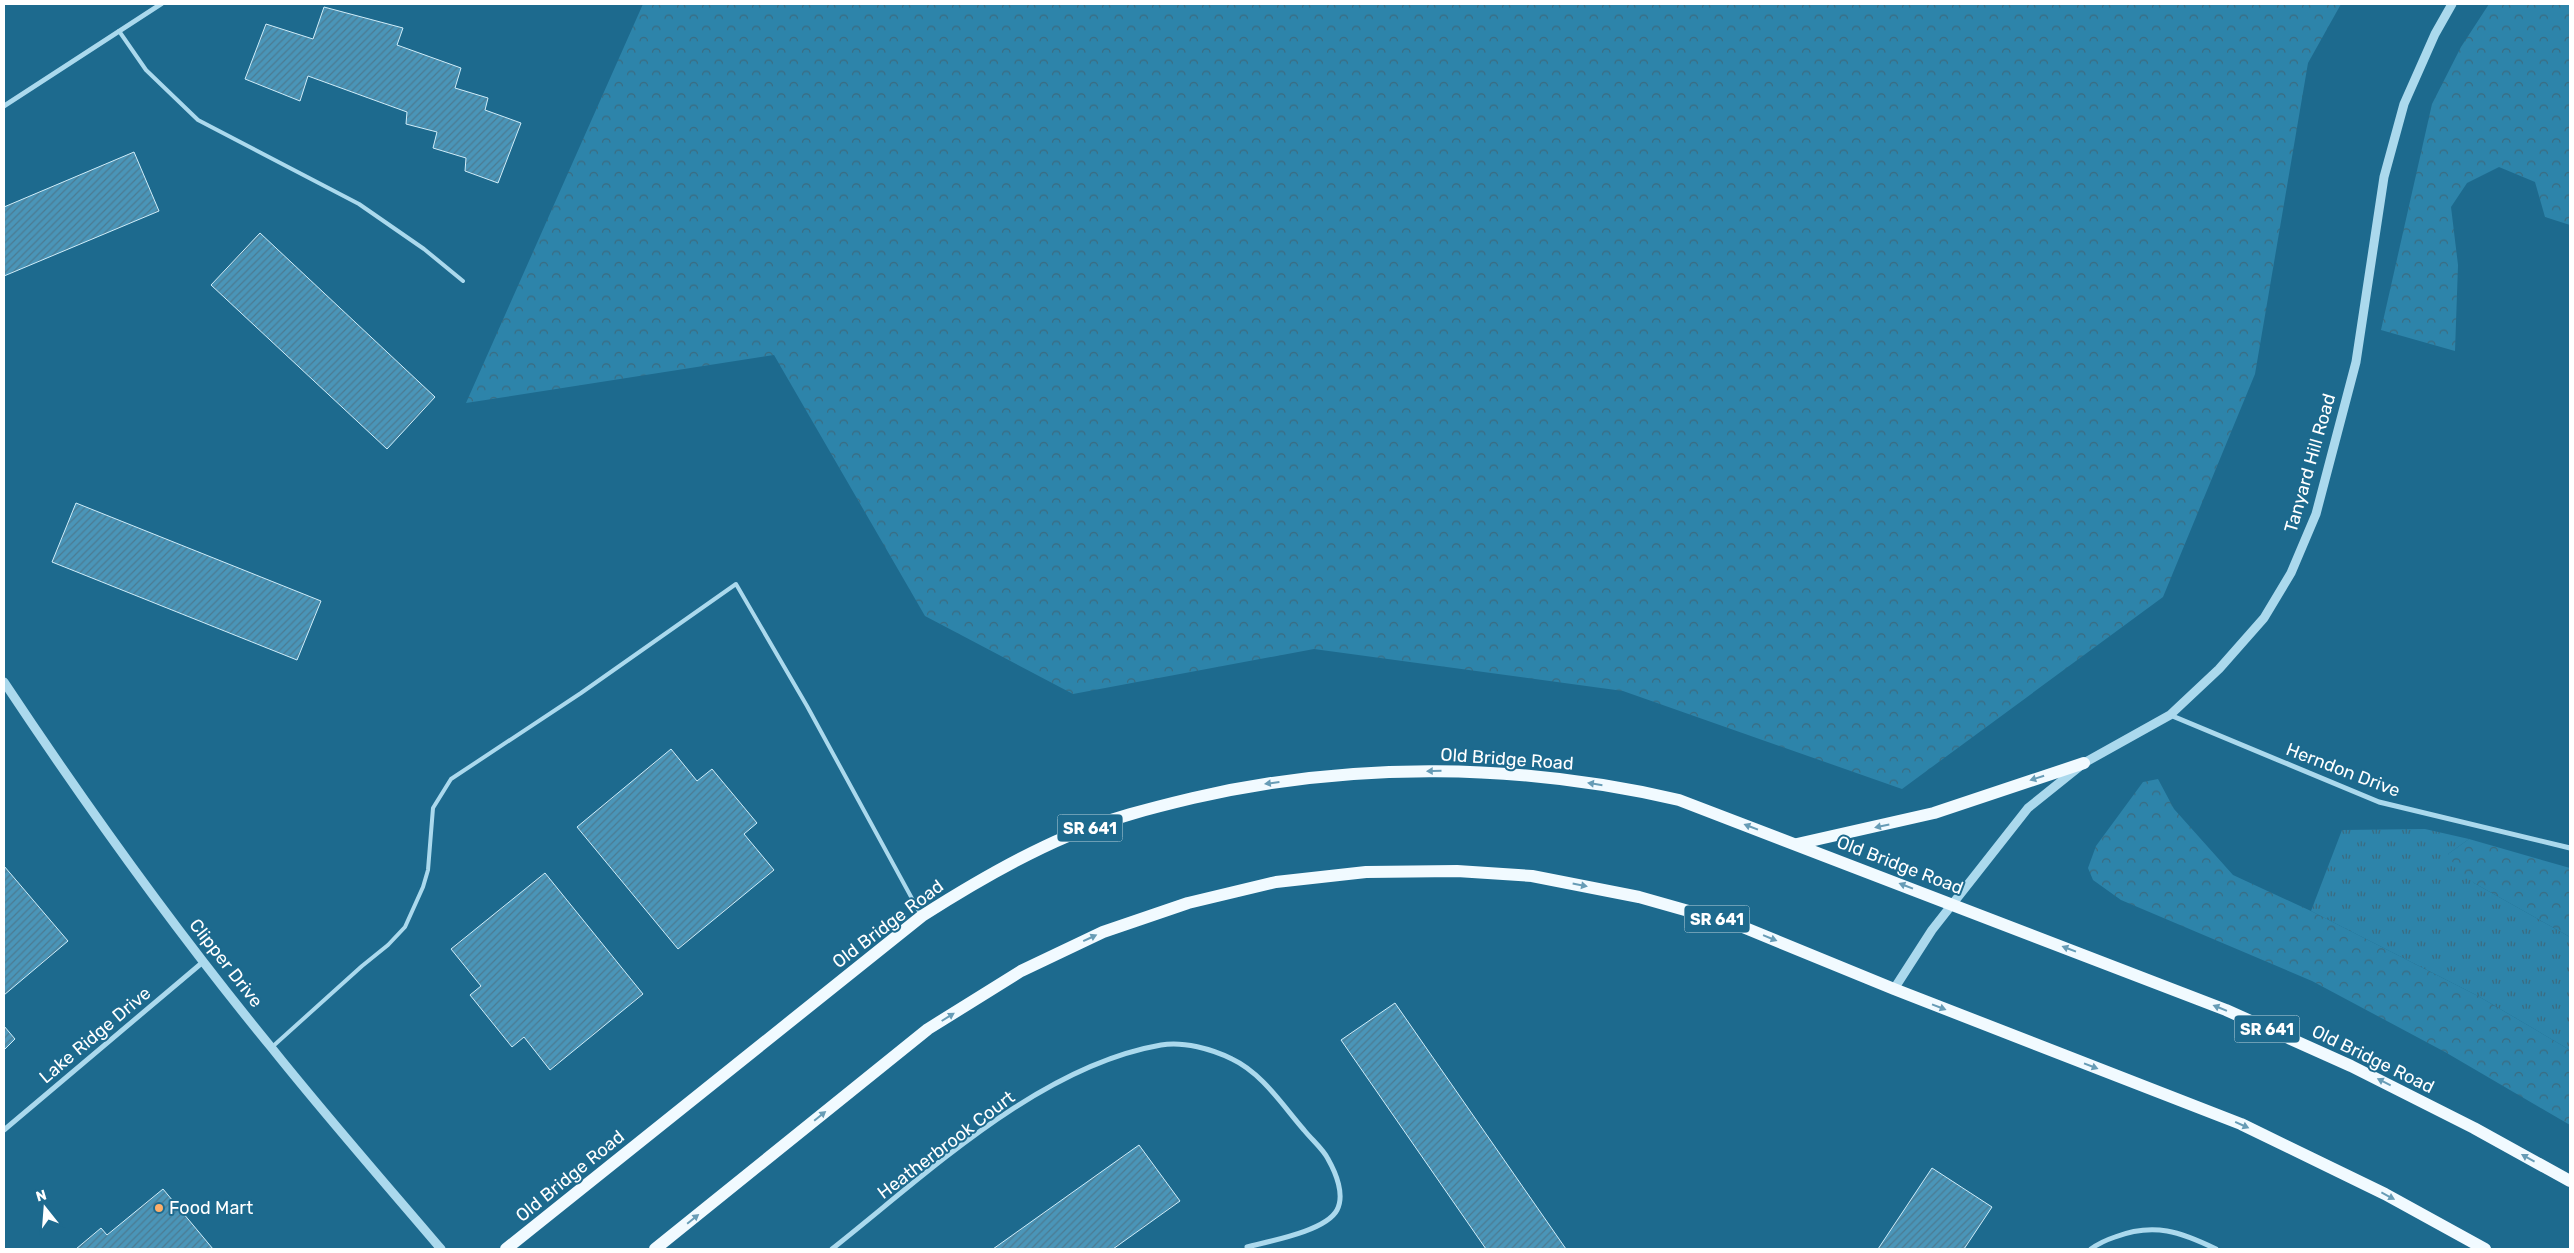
<svg xmlns="http://www.w3.org/2000/svg" width="2574" height="1253" viewBox="0 0 2574 1253" font-family="Rubik,sans-serif">
<style>
.grass{fill:url(#grass-tufts)}
.forest{fill:url(#forest-crowns)}
.building{fill:url(#building-hatch);stroke:#d0edf9}
.lines{fill:none;stroke-linecap:round;stroke-linejoin:round}
.service{stroke:#abd9ed;stroke-width:4}
.minor{stroke:#abd9ed;stroke-width:5}
.tertiary{stroke:#abd9ed;stroke-width:9}
.primary{stroke:#f1faff;stroke-width:12}
.oneway{fill:#679cb6}
.poi-dot{fill:#fdae69;stroke:#1d6a8e;stroke-width:2}
.labels{text-anchor:middle;stroke-width:4;stroke-linejoin:round;paint-order:stroke}
.shield{fill:#1d6a8e;stroke:#bbd2dd;stroke-width:1}
.shield-label{font-size:16px;font-weight:bold;fill:#fff}
.street-label{font-size:18px;fill:#fff;stroke:#1d6a8e}
.poi-label{font-size:18px;fill:#fff;stroke:#1d6a8e;text-anchor:start}
</style>
<defs>
<pattern id="grass-tufts" width="24" height="20" patternUnits="userSpaceOnUse" patternTransform="scale(1.25)"><rect width="24" height="20" fill="#2d84aa"/><path d="M3 7l-1-3M5 7V3M7 7l1-3M15 17l-1-3M17 17v-4M19 17l1-3" fill="none" stroke="#3b6b80"/></pattern>
<pattern id="forest-crowns" width="20" height="18" patternUnits="userSpaceOnUse" patternTransform="scale(1.25)"><rect width="20" height="18" fill="#2d84aa"/><path d="M2 6a3 3 0 1 1 6 0M12 15a3 3 0 1 1 6 0" fill="none" stroke="#3b6b80"/></pattern>
<pattern id="building-hatch" width="6" height="6" patternUnits="userSpaceOnUse" patternTransform="scale(1.25)"><rect width="6" height="6" fill="#4a95b8"/><path d="M-1 1l2-2M0 6l6-6M5 7l2-2" fill="none" stroke="#4b7b92"/></pattern>
</defs>
<rect width="100%" height="100%" fill="#1d6a8e"/>
<path class="grass" d="M2425 829 2469 839 2448 854 2474 883 2570 937V1050L2478 996 2311 911 2342 830Z"/>
<g class="forest">
<path d="M643 4H2341L2308 63 2255 374 2163 597 1902 789 1623 691 1314 649 1073 694 925 616 774 355 466 403Z"/>
<path d="M2489 4H2570V225L2545 217 2535 182 2499 167 2467 183 2451 207 2458 265 2455 351 2381 330 2432 104 2461 47Z"/>
<path d="M2158 779 2174 809 2233 875 2311 911 2478 996 2570 1050V1125L2445 1052 2312 981 2121 900 2093 880 2088 868 2096 846 2143 782Z"/>
<path d="M2469 839 2570 868V937L2474 883 2457 870 2448 854Z"/>
</g>
<g class="building">
<path d="M324 7 403 28 397 45 461 68 455 88 488 98 485 110 521 123 498 183 465 171 466 158 433 148 437 132 406 124 407 112 308 76 300 101 245 79 266 24 313 39Z"/>
<path d="M134 152 159 211 4 276V207Z"/>
<path d="M260 233 435 397 387 449 211 285Z"/>
<path d="M76 503 321 601 297 660 52 562Z"/>
<path d="M671 749 697 781 712 769 757 823 744 834 774 870 678 949 577 827Z"/>
<path d="M4 866 68 941 4 995Z"/>
<path d="M545 873 643 994 550 1070 524 1037 512 1047 470 995 481 986 451 949Z"/>
<path d="M1395 1003 1566 1249H1486L1341 1040Z"/>
<path d="M4 1026 15 1039 4 1050Z"/>
<path d="M1139 1145 1180 1201 1113 1249H993Z"/>
<path d="M1932 1168 1992 1207 1964 1249H1878Z"/>
<path d="M163 1189 213 1249H76L101 1228 107 1235Z"/>
</g>
<g class="lines">
<g class="service">
<path d="M119 31 146 70 198 120 359 204 424 249 463 281"/>
<path d="M271 1048 362 966 388 945 405 927 423 887 428 870 433 808 451 779 581 693 736 584 807 706 921 915"/>
</g>
<g class="minor">
<path d="M4 106 161 4"/>
<path d="M2170 715 2379 802 2570 848"/>
<path d="M4 1130 203 962"/>
<path d="M832 1249C927 1174 1039 1066 1161 1045 1183 1041 1212 1049 1232 1059 1262 1073 1283 1106 1304 1130 1312 1140 1323 1149 1328 1159 1336 1173 1345 1195 1337 1210 1326 1231 1270 1241 1247 1247"/>
<path d="M2091 1249C2099 1243 2106 1240 2115 1237 2154 1222 2181 1232 2216 1249"/>
</g>
<g class="tertiary">
<path d="M4 682C87 807 175 930 271 1047 326 1116 384 1182 441 1249"/>
<path d="M1894 989 1932 930 2028 808 2084 763 2170 715 2219 669 2264 618 2291 573 2316 514 2356 362 2384 177 2404 104 2435 34 2452 4"/>
</g>
<g class="primary">
<path d="M1797 844 1934 813 2084 763"/>
<path d="M506 1249 922 916C969 886 1016 858 1068 836 1108 819 1151 808 1193 798 1353 761 1519 763 1679 800L2226 1010 2351 1066 2474 1128 2570 1181"/>
<path d="M655 1249 928 1029 1021 971 1103 932 1188 903 1276 882 1366 872 1457 871 1532 876 1639 897 1738 925 1894 989 2241 1124 2385 1194 2485 1249"/>
</g>
</g>
<defs><path id="oneway-solid" d="M-6-.8H1V-3.2L6.5 0L1 3.2V.8H-6Z" transform="scale(1.25)"/></defs>
<g class="oneway">
<use href="#oneway-solid" transform="translate(1434 771) rotate(179)"/>
<use href="#oneway-solid" transform="translate(2037 778) rotate(162)"/>
<use href="#oneway-solid" transform="translate(1272 783) rotate(173)"/>
<use href="#oneway-solid" transform="translate(1595 784) rotate(-171)"/>
<use href="#oneway-solid" transform="translate(1882 826) rotate(168)"/>
<use href="#oneway-solid" transform="translate(1751 827) rotate(-159)"/>
<use href="#oneway-solid" transform="translate(1580 885) rotate(11)"/>
<use href="#oneway-solid" transform="translate(1906 886) rotate(-159)"/>
<use href="#oneway-solid" transform="translate(1090 938) rotate(-25)"/>
<use href="#oneway-solid" transform="translate(1770 938) rotate(22)"/>
<use href="#oneway-solid" transform="translate(2069 949) rotate(-159)"/>
<use href="#oneway-solid" transform="translate(1939 1007) rotate(21)"/>
<use href="#oneway-solid" transform="translate(2220 1008) rotate(-158)"/>
<use href="#oneway-solid" transform="translate(948 1017) rotate(-32)"/>
<use href="#oneway-solid" transform="translate(2091 1066) rotate(21)"/>
<use href="#oneway-solid" transform="translate(2384 1082) rotate(-153)"/>
<use href="#oneway-solid" transform="translate(820 1116) rotate(-39)"/>
<use href="#oneway-solid" transform="translate(2242 1125) rotate(24)"/>
<use href="#oneway-solid" transform="translate(2528 1158) rotate(-151)"/>
<use href="#oneway-solid" transform="translate(2388 1196) rotate(28)"/>
<use href="#oneway-solid" transform="translate(693 1219) rotate(-39)"/>
</g>
<circle class="poi-dot" cx="159" cy="1208" r="5"/>
<g class="labels">
<g class="shield">
<rect x="1057.5" y="814.5" width="65" height="27" rx="4"/>
<rect x="1684.5" y="905.5" width="65" height="27" rx="4"/>
<rect x="2234.5" y="1015.5" width="65" height="27" rx="4"/>
</g>
<g class="shield-label">
<text x="1090" y="834">SR 641</text>
<text x="1717" y="925">SR 641</text>
<text x="2267" y="1035">SR 641</text>
</g>
<g class="street-label">
<text transform="translate(2310 463) rotate(-74)" y="6">Tanyard Hill Road</text>
<text transform="translate(1507 759) rotate(4)" y="6">Old Bridge Road</text>
<text transform="translate(2343 770) rotate(21)" y="6">Herndon Drive</text>
<text transform="translate(1900 865) rotate(21)" y="6">Old Bridge Road</text>
<text transform="translate(888 924) rotate(-37)" y="6">Old Bridge Road</text>
<text transform="translate(226 963) rotate(52)" y="6">Clipper Drive</text>
<text transform="translate(95 1035) rotate(-40)" y="6">Lake Ridge Drive</text>
<text transform="translate(2373 1059) rotate(26)" y="6">Old Bridge Road</text>
<text transform="translate(946 1145) rotate(-37)" y="6">Heatherbrook Court</text>
<text transform="translate(570 1176) rotate(-39)" y="6">Old Bridge Road</text>
</g>
<g class="poi-label">
<text x="169" y="1214">Food Mart</text>
</g>
</g>
<rect width="2574" height="1253" fill="none" stroke="#ffffff" stroke-width="10"/>
<g transform="translate(45 1208) rotate(343)" stroke="#1d6a8e" stroke-width="4" paint-order="stroke">
<path d="M0-4L9 19L0 12L-9 19Z" fill="#ffffff"/>
<text y="-8" font-size="14" font-weight="bold" text-anchor="middle" fill="#ffffff">N</text>
</g>
</svg>
